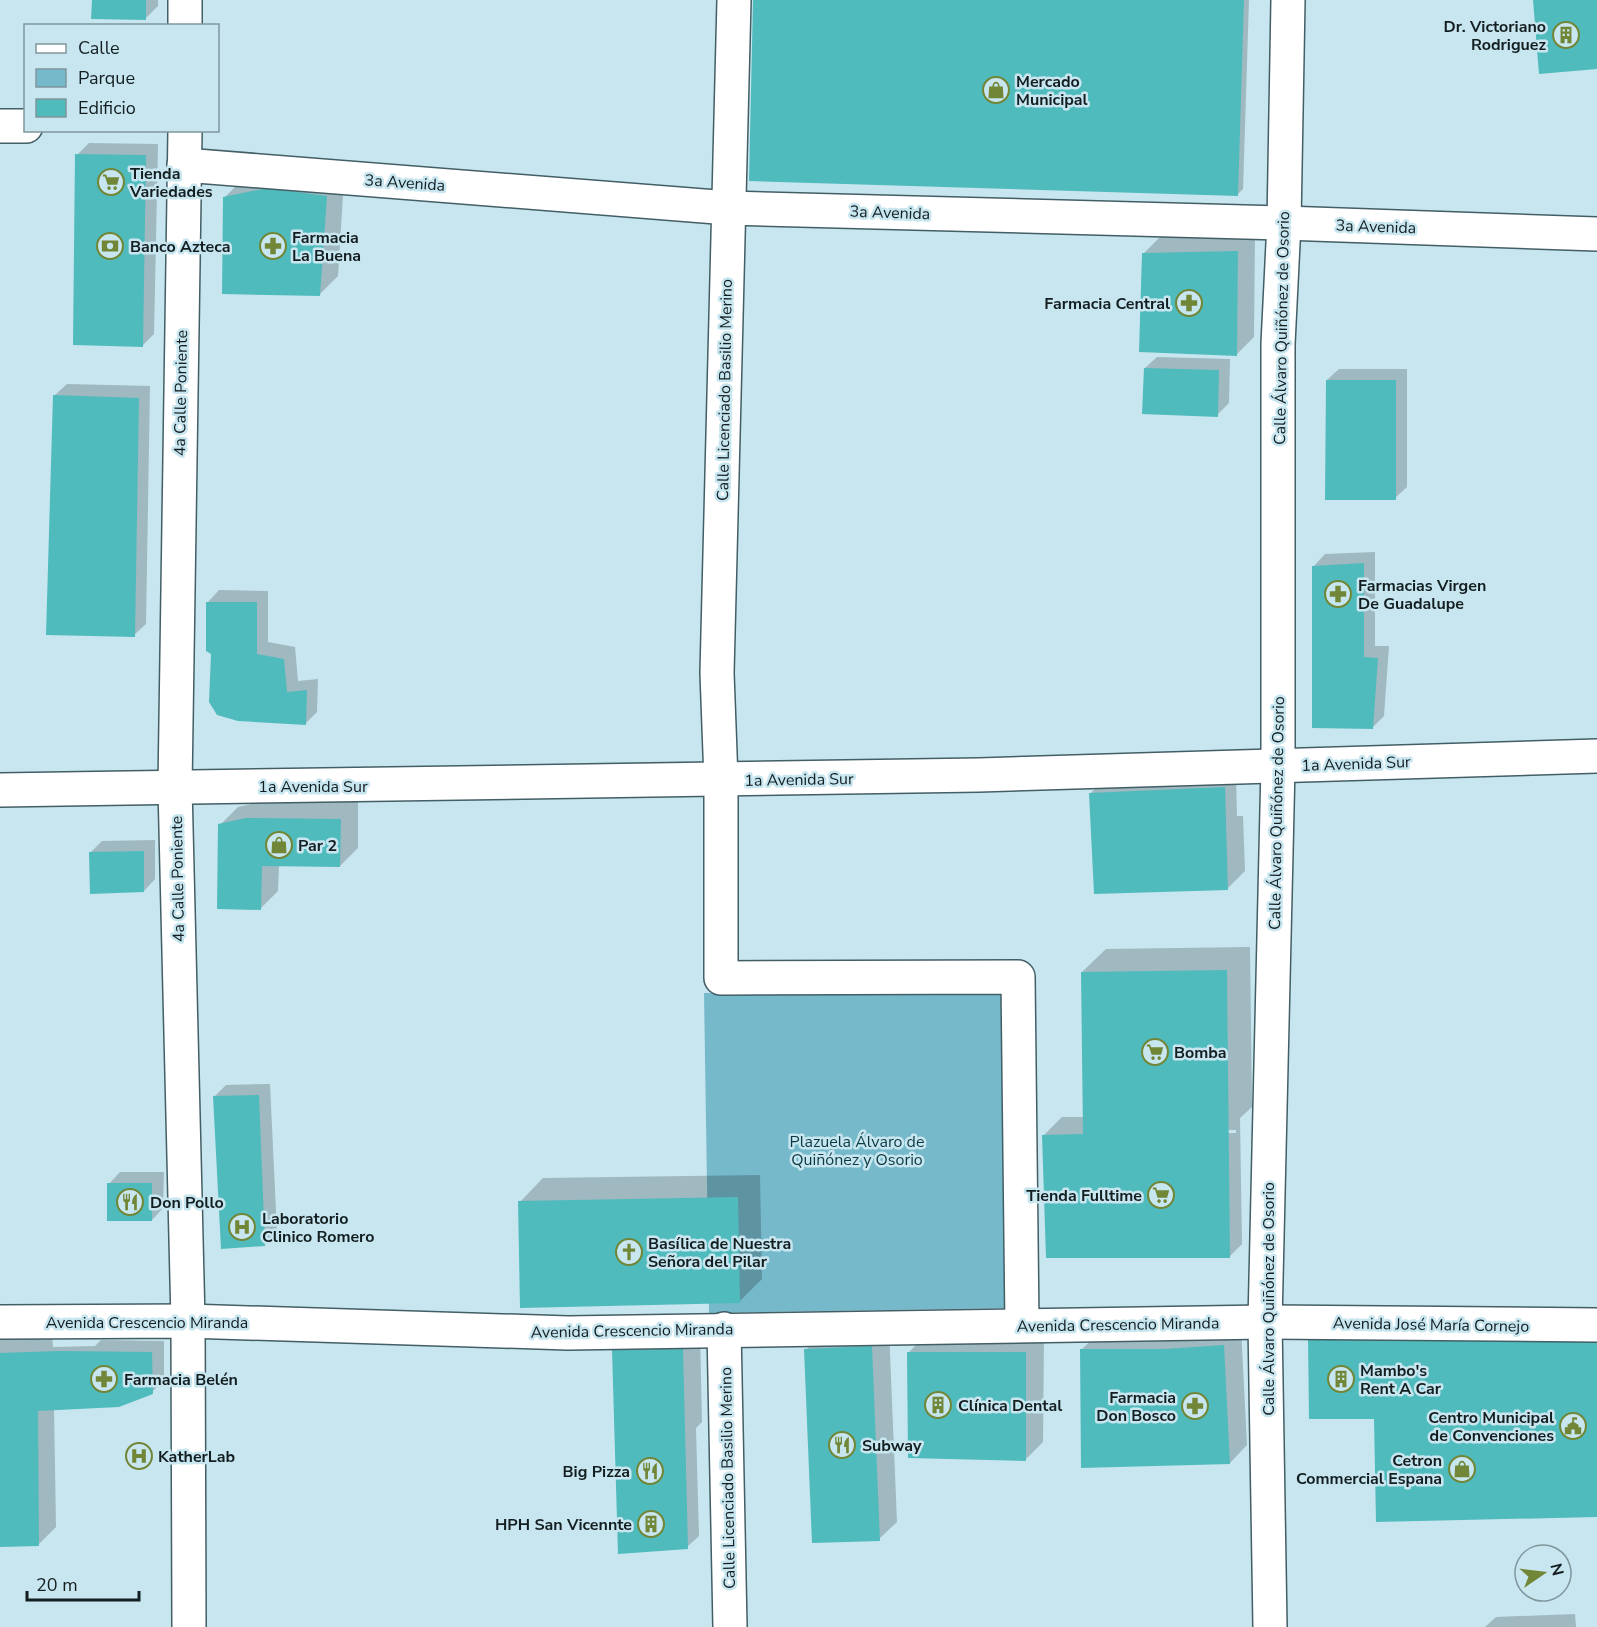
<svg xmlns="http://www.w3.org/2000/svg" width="1597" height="1627" viewBox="0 0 1597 1627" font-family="'Nunito Sans',sans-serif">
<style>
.green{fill:#76b9ca}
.shadow{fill:#0003;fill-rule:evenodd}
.building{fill:#50bbbd}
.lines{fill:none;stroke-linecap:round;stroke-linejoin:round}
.minor-casing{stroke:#435e65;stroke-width:36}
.major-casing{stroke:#435e65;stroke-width:36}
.minor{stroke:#fff;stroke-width:33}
.major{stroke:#fff;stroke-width:33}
.labels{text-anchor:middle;stroke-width:5;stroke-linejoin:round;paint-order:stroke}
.poi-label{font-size:16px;font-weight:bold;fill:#131e21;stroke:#c8e6ef;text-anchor:start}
.street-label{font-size:16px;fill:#131e21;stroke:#c8e6ef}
.park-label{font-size:16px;fill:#0a3943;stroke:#c8e6ef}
</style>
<rect width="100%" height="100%" fill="#c8e6ef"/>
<path class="green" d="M1005 991 1010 1308 709 1313 704 993Z"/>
<g class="shadow">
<path d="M93 0H158V6L146 18Z"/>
<path d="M755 0H1249L1243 189 1238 194Z"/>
<path d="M89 143 158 144 154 334 143 345 77 155Z"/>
<path d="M344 179 338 276 320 294 224 198 242 180Z"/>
<path d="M1255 234 1254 337 1236 355 1143 254 1161 236Z"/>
<path d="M1157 357 1230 359 1229 403 1217 415 1145 368Z"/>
<path d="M1339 369H1407V487L1395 498 1327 380Z"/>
<path d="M67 384 150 386 146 624 134 635 55 395Z"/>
<path d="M1375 552V646H1389L1384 716 1372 728 1314 566 1325 554Z"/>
<path d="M219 590 268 591V642L295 647 298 681 318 679 317 712 306 723 213 653 208 602Z"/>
<path d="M1236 776 1237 816H1243L1245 871 1227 889 1091 793 1102 781Z"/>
<path d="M265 801 358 802V848L340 866 279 865 278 891 261 908 220 825 238 807Z"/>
<path d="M155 840V879L144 891 90 853 102 841Z"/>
<path d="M1250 947 1252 1107 1240 1118 1242 1244 1230 1256 1044 1135 1062 1117H1084L1082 972 1106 949ZM1236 1130V1133L1113 1135V1132Z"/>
<path d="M270 1084 277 1233 265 1245 214 1097 226 1085Z"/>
<path d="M120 1172H164L163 1208 152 1220 109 1184Z"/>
<path d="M760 1175 762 1279 739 1302 520 1202 543 1178Z"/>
<path d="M1241 1328 1247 1445 1230 1463 1082 1349 1100 1332Z"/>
<path d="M889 1329 897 1522 879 1539 806 1350 823 1332Z"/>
<path d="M700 1332 702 1422 696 1428 699 1536 687 1547 613 1351 631 1333Z"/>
<path d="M1044 1334 1043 1442 1025 1460 908 1353 926 1335Z"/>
<path d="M52 1335 53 1347 95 1346 101 1340 164 1341V1380L152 1392 54 1408 56 1527 38 1545H0V1336Z"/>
<path d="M1575 1614 1576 1627H1485L1496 1617Z"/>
</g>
<g class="building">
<path d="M92 0H146V20L91 19Z"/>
<path d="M753 0H1244L1238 196 749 181Z"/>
<path d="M1533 0H1597V69L1539 74Z"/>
<path d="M75 154 146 155 143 347 73 345Z"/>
<path d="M267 188 327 196 320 296 222 294 223 197Z"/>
<path d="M1238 251 1237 356 1139 352 1142 253Z"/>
<path d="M1144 368 1219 370 1218 417 1142 414Z"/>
<path d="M1326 380H1396V500H1325Z"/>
<path d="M53 395 139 398 135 637 46 635Z"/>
<path d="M1364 563V657L1378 658 1373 729 1312 728V566Z"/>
<path d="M206 602H257V654L284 659 287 692 307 690 306 725 238 721 217 715 209 702 211 654 206 651Z"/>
<path d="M1225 787 1228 890 1094 894 1089 793Z"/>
<path d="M246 818 341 819 340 867 262 866 261 910 217 909 218 824Z"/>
<path d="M144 851V892L90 894 89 852Z"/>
<path d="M1227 970 1230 1258H1046L1042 1135 1083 1134 1081 972Z"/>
<path d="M259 1095 265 1246 221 1249 213 1096Z"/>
<rect x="107" y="1183" width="45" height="38"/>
<path d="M738 1197 740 1303 520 1308 518 1201Z"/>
<path d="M1597 1334V1517L1376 1522 1374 1419H1309L1308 1338Z"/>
<path d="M1224 1345 1230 1464 1081 1468 1080 1349H1164Z"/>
<path d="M872 1346 880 1541 812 1543 804 1349Z"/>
<path d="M683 1349 688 1549 618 1554 612 1350Z"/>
<path d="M60 1351 152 1352 153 1394 119 1407 38 1411 39 1546 0 1547V1353Z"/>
<path d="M907 1352H1026V1461L908 1458Z"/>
</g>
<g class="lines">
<defs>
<g id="minor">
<path d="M185 0V26"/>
<path d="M734 0 717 673 721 780V978L1018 977 1022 1325"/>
<path d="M0 126H26"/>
<path d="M185 130 175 787 188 1321 189 1627"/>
<path d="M184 165 729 208 1284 223 1597 234"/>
<path d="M0 790 979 775 1597 756"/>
<path d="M724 1329 730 1627"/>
<path d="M1270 1627 1265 1322 1278 766V344L1284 223 1288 0"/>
</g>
<path id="major" d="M0 1322 188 1321 568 1333 1265 1322 1597 1325"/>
</defs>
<use href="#minor" class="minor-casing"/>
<use href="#major" class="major-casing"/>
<use href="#minor" class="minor"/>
<use href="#major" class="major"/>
</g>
<defs>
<symbol id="building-ring" viewBox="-11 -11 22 22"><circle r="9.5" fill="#c8e6ef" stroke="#728637" stroke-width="1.5"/><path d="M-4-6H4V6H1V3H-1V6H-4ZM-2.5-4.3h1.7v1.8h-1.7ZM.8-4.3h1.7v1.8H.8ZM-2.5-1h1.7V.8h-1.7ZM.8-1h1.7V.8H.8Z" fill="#728637"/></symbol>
<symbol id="shop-ring" viewBox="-11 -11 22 22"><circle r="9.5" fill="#c8e6ef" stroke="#728637" stroke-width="1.5"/><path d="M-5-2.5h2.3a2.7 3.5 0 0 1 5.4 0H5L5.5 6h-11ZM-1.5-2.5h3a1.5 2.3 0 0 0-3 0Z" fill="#728637"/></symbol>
<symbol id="supermarket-ring" viewBox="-11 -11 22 22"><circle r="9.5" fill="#c8e6ef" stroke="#728637" stroke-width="1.5"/><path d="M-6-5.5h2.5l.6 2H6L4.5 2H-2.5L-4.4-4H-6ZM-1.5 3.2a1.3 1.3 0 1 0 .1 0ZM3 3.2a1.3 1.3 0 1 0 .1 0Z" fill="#728637"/></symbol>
<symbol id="bank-ring" viewBox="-11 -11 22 22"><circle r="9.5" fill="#c8e6ef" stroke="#728637" stroke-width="1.5"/><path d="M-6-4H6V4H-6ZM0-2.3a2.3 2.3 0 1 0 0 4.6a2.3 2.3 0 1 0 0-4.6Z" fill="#728637"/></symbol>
<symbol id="pharmacy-ring" viewBox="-11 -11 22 22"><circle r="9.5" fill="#c8e6ef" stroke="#728637" stroke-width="1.5"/><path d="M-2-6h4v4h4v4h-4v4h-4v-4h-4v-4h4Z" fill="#728637"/></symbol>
<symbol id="restaurant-ring" viewBox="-11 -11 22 22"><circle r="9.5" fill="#c8e6ef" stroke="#728637" stroke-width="1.5"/><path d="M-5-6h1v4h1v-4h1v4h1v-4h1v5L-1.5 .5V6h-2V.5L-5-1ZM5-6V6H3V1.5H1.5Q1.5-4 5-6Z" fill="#728637"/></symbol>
<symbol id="hospital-ring" viewBox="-11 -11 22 22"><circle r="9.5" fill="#c8e6ef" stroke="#728637" stroke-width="1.5"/><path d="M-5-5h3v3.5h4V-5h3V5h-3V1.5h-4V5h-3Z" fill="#728637"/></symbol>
<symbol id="church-ring" viewBox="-11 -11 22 22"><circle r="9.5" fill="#c8e6ef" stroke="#728637" stroke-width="1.5"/><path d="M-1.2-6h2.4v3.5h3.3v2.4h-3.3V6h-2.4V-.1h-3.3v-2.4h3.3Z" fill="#728637"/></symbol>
<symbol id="civic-ring" viewBox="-11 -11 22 22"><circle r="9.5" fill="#c8e6ef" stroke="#728637" stroke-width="1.5"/><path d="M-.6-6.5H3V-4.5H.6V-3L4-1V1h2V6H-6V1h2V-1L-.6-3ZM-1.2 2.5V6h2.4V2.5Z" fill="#728637"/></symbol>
</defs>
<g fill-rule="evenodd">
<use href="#building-ring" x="1551" y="20" width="30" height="30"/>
<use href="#shop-ring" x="981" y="75" width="30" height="30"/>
<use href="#supermarket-ring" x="96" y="167" width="30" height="30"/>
<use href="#bank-ring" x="95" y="231" width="30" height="30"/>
<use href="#pharmacy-ring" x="258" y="231" width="30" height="30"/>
<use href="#pharmacy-ring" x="1174" y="288" width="30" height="30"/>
<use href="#pharmacy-ring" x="1323" y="579" width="30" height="30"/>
<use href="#shop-ring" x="264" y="830" width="30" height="30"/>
<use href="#supermarket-ring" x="1140" y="1037" width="30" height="30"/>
<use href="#supermarket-ring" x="1146" y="1180" width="30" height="30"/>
<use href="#restaurant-ring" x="115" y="1187" width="30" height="30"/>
<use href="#hospital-ring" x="227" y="1212" width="30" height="30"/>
<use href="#church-ring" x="614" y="1237" width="30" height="30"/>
<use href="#pharmacy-ring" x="89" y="1364" width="30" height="30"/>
<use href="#building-ring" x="1326" y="1364" width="30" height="30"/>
<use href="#building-ring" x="923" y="1390" width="30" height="30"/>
<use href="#pharmacy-ring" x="1180" y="1391" width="30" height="30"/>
<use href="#civic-ring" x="1558" y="1411" width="30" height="30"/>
<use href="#restaurant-ring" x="827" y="1430" width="30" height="30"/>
<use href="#hospital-ring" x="124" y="1441" width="30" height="30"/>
<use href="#shop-ring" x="1447" y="1454" width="30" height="30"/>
<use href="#restaurant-ring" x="635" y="1456" width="30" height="30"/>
<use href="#building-ring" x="636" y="1509" width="30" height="30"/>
</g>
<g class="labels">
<g class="poi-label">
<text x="1546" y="32" text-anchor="end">Dr. Victoriano<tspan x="1546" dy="18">Rodriguez</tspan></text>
<text x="1016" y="87">Mercado<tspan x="1016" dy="18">Municipal</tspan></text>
<text x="130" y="179">Tienda<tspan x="130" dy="18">Variedades</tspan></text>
<text x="292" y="243">Farmacia<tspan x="292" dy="18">La Buena</tspan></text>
<text x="130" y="252">Banco Azteca</text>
<text x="1170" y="309" text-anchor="end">Farmacia Central</text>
<text x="1358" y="591">Farmacias Virgen<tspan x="1358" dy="18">De Guadalupe</tspan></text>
<text x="298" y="851">Par 2</text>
<text x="1174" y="1058">Bomba</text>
<text x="1142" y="1201" text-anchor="end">Tienda Fulltime</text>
<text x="150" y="1208">Don Pollo</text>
<text x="262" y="1224">Laboratorio<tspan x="262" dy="18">Clinico Romero</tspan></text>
<text x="648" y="1249">Basílica de Nuestra<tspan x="648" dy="18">Señora del Pilar</tspan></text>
<text x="1360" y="1376">Mambo's<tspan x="1360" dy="18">Rent A Car</tspan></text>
<text x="124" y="1385">Farmacia Belén</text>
<text x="1176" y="1403" text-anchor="end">Farmacia<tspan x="1176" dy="18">Don Bosco</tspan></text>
<text x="958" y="1411">Clínica Dental</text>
<text x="1554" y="1423" text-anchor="end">Centro Municipal<tspan x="1554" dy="18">de Convenciones</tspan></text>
<text x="862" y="1451">Subway</text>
<text x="158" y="1462">KatherLab</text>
<text x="1442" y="1466" text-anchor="end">Cetron<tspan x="1442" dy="18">Commercial Espana</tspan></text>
<text x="630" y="1477" text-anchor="end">Big Pizza</text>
<text x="632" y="1530" text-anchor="end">HPH San Vicennte</text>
</g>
<g class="street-label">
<text transform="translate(405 182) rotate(4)" y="6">3a Avenida</text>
<text transform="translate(890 212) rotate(2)" y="6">3a Avenida</text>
<text transform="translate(1376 226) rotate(2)" y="6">3a Avenida</text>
<text transform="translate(1281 328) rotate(-89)" y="6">Calle Álvaro Quiñónez de Osorio</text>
<text transform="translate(724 390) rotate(-89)" y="6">Calle Licenciado Basilio Merino</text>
<text transform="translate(180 393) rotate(-89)" y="6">4a Calle Poniente</text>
<text transform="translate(1356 763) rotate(-2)" y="6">1a Avenida Sur</text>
<text transform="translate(799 779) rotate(-1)" y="6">1a Avenida Sur</text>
<text x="313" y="792">1a Avenida Sur</text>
<text transform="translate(1276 813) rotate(-89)" y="6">Calle Álvaro Quiñónez de Osorio</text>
<text transform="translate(177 879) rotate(-91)" y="6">4a Calle Poniente</text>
<text transform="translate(1268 1299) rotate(-90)" y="6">Calle Álvaro Quiñónez de Osorio</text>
<text x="147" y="1328">Avenida Crescencio Miranda</text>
<text transform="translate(1118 1324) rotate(-1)" y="6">Avenida Crescencio Miranda</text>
<text transform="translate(1431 1324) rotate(1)" y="6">Avenida José María Cornejo</text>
<text transform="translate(632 1330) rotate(-1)" y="6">Avenida Crescencio Miranda</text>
<text transform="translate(727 1478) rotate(-91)" y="6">Calle Licenciado Basilio Merino</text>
</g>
<g class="park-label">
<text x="857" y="1147">Plazuela Álvaro de<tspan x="857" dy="18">Quiñónez y Osorio</tspan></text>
</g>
</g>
<rect x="24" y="24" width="195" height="108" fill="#c8e6ef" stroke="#80969d" stroke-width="1.5"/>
<rect x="36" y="44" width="30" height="9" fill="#ffffff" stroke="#80969d" stroke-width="1.5"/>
<text x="78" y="54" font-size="18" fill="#131e21">Calle</text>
<rect x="36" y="69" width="30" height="18" fill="#76b9ca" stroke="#80969d" stroke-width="1.5"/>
<text x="78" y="84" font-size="18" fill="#131e21">Parque</text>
<rect x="36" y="99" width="30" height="18" fill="#50bbbd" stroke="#80969d" stroke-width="1.5"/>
<text x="78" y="114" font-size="18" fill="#131e21">Edificio</text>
<g transform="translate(1543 1573) rotate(76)"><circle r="28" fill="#c8e6ef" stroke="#80969d" stroke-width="1.5"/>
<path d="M0-4.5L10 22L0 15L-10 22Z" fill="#728637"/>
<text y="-9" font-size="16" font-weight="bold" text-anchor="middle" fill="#131e21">N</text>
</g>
<path d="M27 1591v9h112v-9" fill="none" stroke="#131e21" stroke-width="3"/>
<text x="36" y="1591" font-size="18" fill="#131e21" stroke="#c8e6ef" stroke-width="4.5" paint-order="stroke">20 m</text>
</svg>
